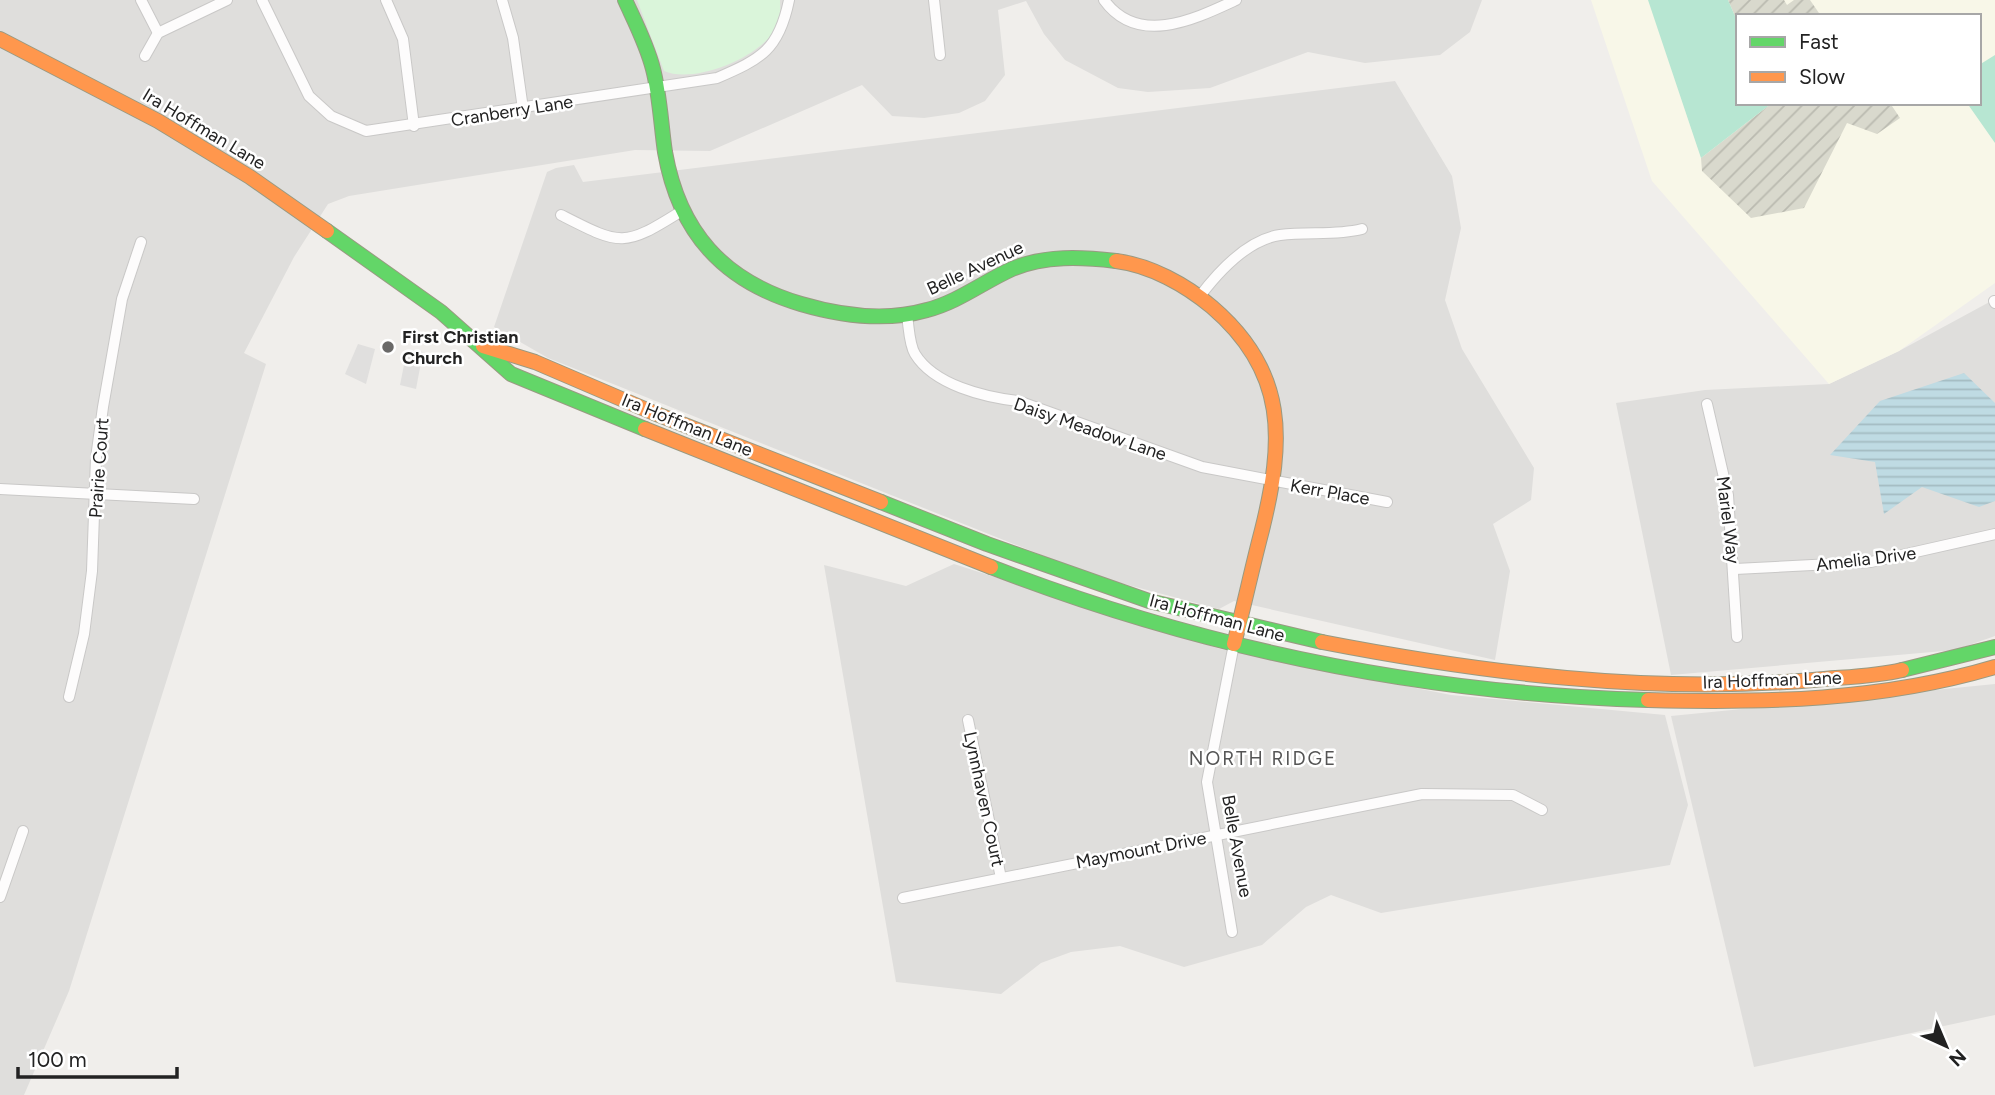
<svg xmlns="http://www.w3.org/2000/svg" width="1995" height="1095" viewBox="0 0 1995 1095" font-family="Figtree,sans-serif">
<style>
.residential{fill:#dfdedc}
.education{fill:#f8f7e8;fill-rule:evenodd}
.construction{fill:url(#construction-furrows)}
.park{fill:#daf5da}
.pitch{fill:#b7e6d2}
.parking{fill:#e0dfde}
.water{fill:url(#water-rules)}
.lines{fill:none;stroke-linecap:round;stroke-linejoin:round}
.street-casing{stroke:#c9c8c7;stroke-width:12}
.fast-casing{stroke:#999a82;stroke-width:16}
.slow-casing{stroke:#999a82;stroke-width:16}
.street{stroke:#fdfcfc;stroke-width:10}
.fast{stroke:#63d668;stroke-width:14}
.slow{stroke:#ff974d;stroke-width:14}
.poi-dot{fill:#6a6968;stroke:#fff;stroke-width:2.5}
.labels{text-anchor:middle;stroke-width:5;stroke-linejoin:round;paint-order:stroke}
.street-label{font-size:18px;fill:#222;stroke:#fff}
.poi-label{font-size:18px;font-weight:bold;fill:#222;stroke:#fff;text-anchor:start}
.neighbourhood-label{font-size:19px;letter-spacing:2px;fill:#555;stroke:#fff}
</style>
<defs>
<pattern id="construction-furrows" width="10" height="10" patternUnits="userSpaceOnUse" patternTransform="scale(1.75)"><rect width="10" height="10" fill="#d9d9cd"/><path d="M-1 1l2-2M0 10L10 0M9 11l2-2" fill="none" stroke="#babab0"/></pattern>
<pattern id="water-rules" width="6" height="5" patternUnits="userSpaceOnUse" patternTransform="scale(1.75)"><rect width="6" height="5" fill="#bfdbe3"/><path d="M0 2.5h6" fill="none" stroke="#a4bcc2"/></pattern>
</defs>
<rect width="100%" height="100%" fill="#f0eeeb"/>
<g class="residential">
<path d="M0 0H1482L1470 32 1440 55 1365 63 1308 52 1210 88 1148 92 1118 88 1065 60 1044 34 1026 1 998 10 1005 75 985 101 959 113 924 118 892 116 862 85 710 151 635 150 349 196 328 204 294 257 244 353 266 364 69 991 24 1095H0Z"/>
<path d="M1395 81 1452 176 1461 228 1445 300 1462 349 1534 468 1531 500 1493 524 1510 571 1495 660 1234 601 1219 609 1094 576 548 358 494 327 547 172 556 168 574 165 583 182Z"/>
<path d="M1995 299V636L1955 650 1671 675 1616 403 1705 390 1829 384 1899 351Z"/>
<path d="M954 564 1220 649 1451 695 1665 715 1688 805 1670 865 1381 913 1331 895 1306 907 1262 945 1184 967 1120 946 1071 952 1041 963 1001 994 896 982 824 565 906 586Z"/>
<path d="M1995 684V1015L1754 1067 1671 716Z"/>
</g>
<path class="education" d="M1591 0H1995V283L1899 351 1829 384 1652 181ZM1738 16H1979V103H1738Z"/>
<g class="construction">
<path d="M1728 0H1784L1787 5 1794 0H1810L1821 16H1738V23Z"/>
<path d="M1772 103H1890L1900 118 1877 134 1847 123 1804 208 1751 218 1702 171 1701 158Z"/>
</g>
<path class="park" d="M637 0H780C780 7 781 16 779 22 768 55 695 85 664 71Z"/>
<g class="pitch">
<path d="M1648 0H1728L1738 23V103H1772L1701 158Z"/>
<path d="M1995 55V143L1967 103H1979V65Z"/>
</g>
<g class="parking">
<path d="M358 344 375 349 366 384 345 374Z"/>
<path d="M407 350 423 352 416 389 400 385Z"/>
</g>
<path class="water" d="M1964 373 1995 403V501L1979 507 1922 487 1884 514 1875 462 1830 455 1880 401Z"/>
<g class="lines">
<defs>
<g id="street">
<path d="M141 0 158 33"/>
<path d="M262 0 309 96 331 116 366 131 717 78C761 59 779 50 789 0"/>
<path d="M386 0 403 39 414 126"/>
<path d="M502 0 513 38 523 109"/>
<path d="M934 0 940 55"/>
<path d="M1104 0C1138 47 1195 19 1236 0"/>
<path d="M145 56 158 33 227 0"/>
<path d="M561 215C620 245 623 248 680 212"/>
<path d="M1200 296C1219 271 1247 240 1280 235 1308 231 1335 236 1362 229"/>
<path d="M1994 301 1995 303"/>
<path d="M907 316C909 327 909 344 915 354 934 385 984 397 1018 401L1202 467 1387 502"/>
<path d="M1707 404 1728 495 1737 637"/>
<path d="M0 489 194 499"/>
<path d="M1735 569 1871 562 1995 534"/>
<path d="M69 697 84 634 92 571 96 458 103 407 122 299 141 242"/>
<path d="M968 720 1001 878"/>
<path d="M0 897 23 831"/>
<path d="M903 898 1422 794 1513 795 1542 810"/>
<path d="M1232 932 1207 782 1234 644"/>
</g>
<g id="fast">
<path d="M625 0C635 22 647 45 653 69 660 96 661 125 665 152 679 232 723 281 801 304 842 316 885 322 927 310 958 302 983 282 1012 269 1045 255 1082 257 1116 261"/>
<path d="M327 231 441 312 511 374 645 429"/>
<path d="M881 502 987 544 1149 601 1322 642"/>
<path d="M991 567C1201 648 1423 694 1648 700"/>
<path d="M1902 670 1995 647"/>
</g>
<g id="slow">
<path d="M0 39 158 121 250 177 327 231"/>
<path d="M1116 261C1150 265 1186 285 1212 307 1288 372 1284 441 1262 530 1252 568 1244 606 1234 644"/>
<path d="M483 346 535 362 654 413 881 502"/>
<path d="M645 429 991 567"/>
<path d="M1322 642C1482 673 1650 694 1813 680 1843 677 1873 677 1902 670"/>
<path d="M1648 700C1766 703 1881 701 1995 667"/>
</g>
</defs>
<use href="#street" class="street-casing"/>
<use href="#fast" class="fast-casing"/>
<use href="#slow" class="slow-casing"/>
<use href="#street" class="street"/>
<use href="#fast" class="fast"/>
<use href="#slow" class="slow"/>
</g>
<circle class="poi-dot" cx="388" cy="347" r="7"/>
<g class="labels">
<g class="street-label">
<text transform="translate(512 111) rotate(-9)" y="6">Cranberry Lane</text>
<text transform="translate(204 129) rotate(31)" y="6">Ira Hoffman Lane</text>
<text transform="translate(975 268) rotate(-25)" y="6">Belle Avenue</text>
<text transform="translate(687 425) rotate(22)" y="6">Ira Hoffman Lane</text>
<text transform="translate(1090 429) rotate(19)" y="6">Daisy Meadow Lane</text>
<text transform="translate(99 468) rotate(-86)" y="6">Prairie Court</text>
<text transform="translate(1330 492) rotate(10)" y="6">Kerr Place</text>
<text transform="translate(1728 520) rotate(83)" y="6">Mariel Way</text>
<text transform="translate(1866 559) rotate(-7)" y="6">Amelia Drive</text>
<text transform="translate(1217 618) rotate(15)" y="6">Ira Hoffman Lane</text>
<text transform="translate(1772 680) rotate(-2)" y="6">Ira Hoffman Lane</text>
<text transform="translate(984 799) rotate(78)" y="6">Lynnhaven Court</text>
<text transform="translate(1237 846) rotate(80)" y="6">Belle Avenue</text>
<text transform="translate(1141 850) rotate(-11)" y="6">Maymount Drive</text>
</g>
<g class="poi-label">
<text x="402" y="343">First Christian<tspan x="402" dy="21">Church</tspan></text>
</g>
<g class="neighbourhood-label">
<text x="1263" y="765">NORTH RIDGE</text>
</g>
</g>
<rect x="1736" y="14" width="245" height="91" fill="#ffffff" stroke="#a7a7a7" stroke-width="2"/>
<rect x="1750" y="37" width="35" height="10" fill="#63d668" stroke="#a7a7a7" stroke-width="2"/>
<text x="1799" y="49" font-size="21" fill="#222222">Fast</text>
<rect x="1750" y="72" width="35" height="10" fill="#ff974d" stroke="#a7a7a7" stroke-width="2"/>
<text x="1799" y="84" font-size="21" fill="#222222">Slow</text>
<g transform="translate(1946 1046) rotate(136)" stroke="#ffffff" stroke-width="5" paint-order="stroke">
<path d="M0-5L12 26L0 18L-12 26Z" fill="#222222"/>
<text y="-10" font-size="19" font-weight="bold" text-anchor="middle" fill="#222222">N</text>
</g>
<path d="M18 1067v10h159v-10" fill="none" stroke="#222222" stroke-width="3.5"/>
<text x="28" y="1067" font-size="21" fill="#222222" stroke="#ffffff" stroke-width="5" paint-order="stroke">100 m</text>
</svg>
